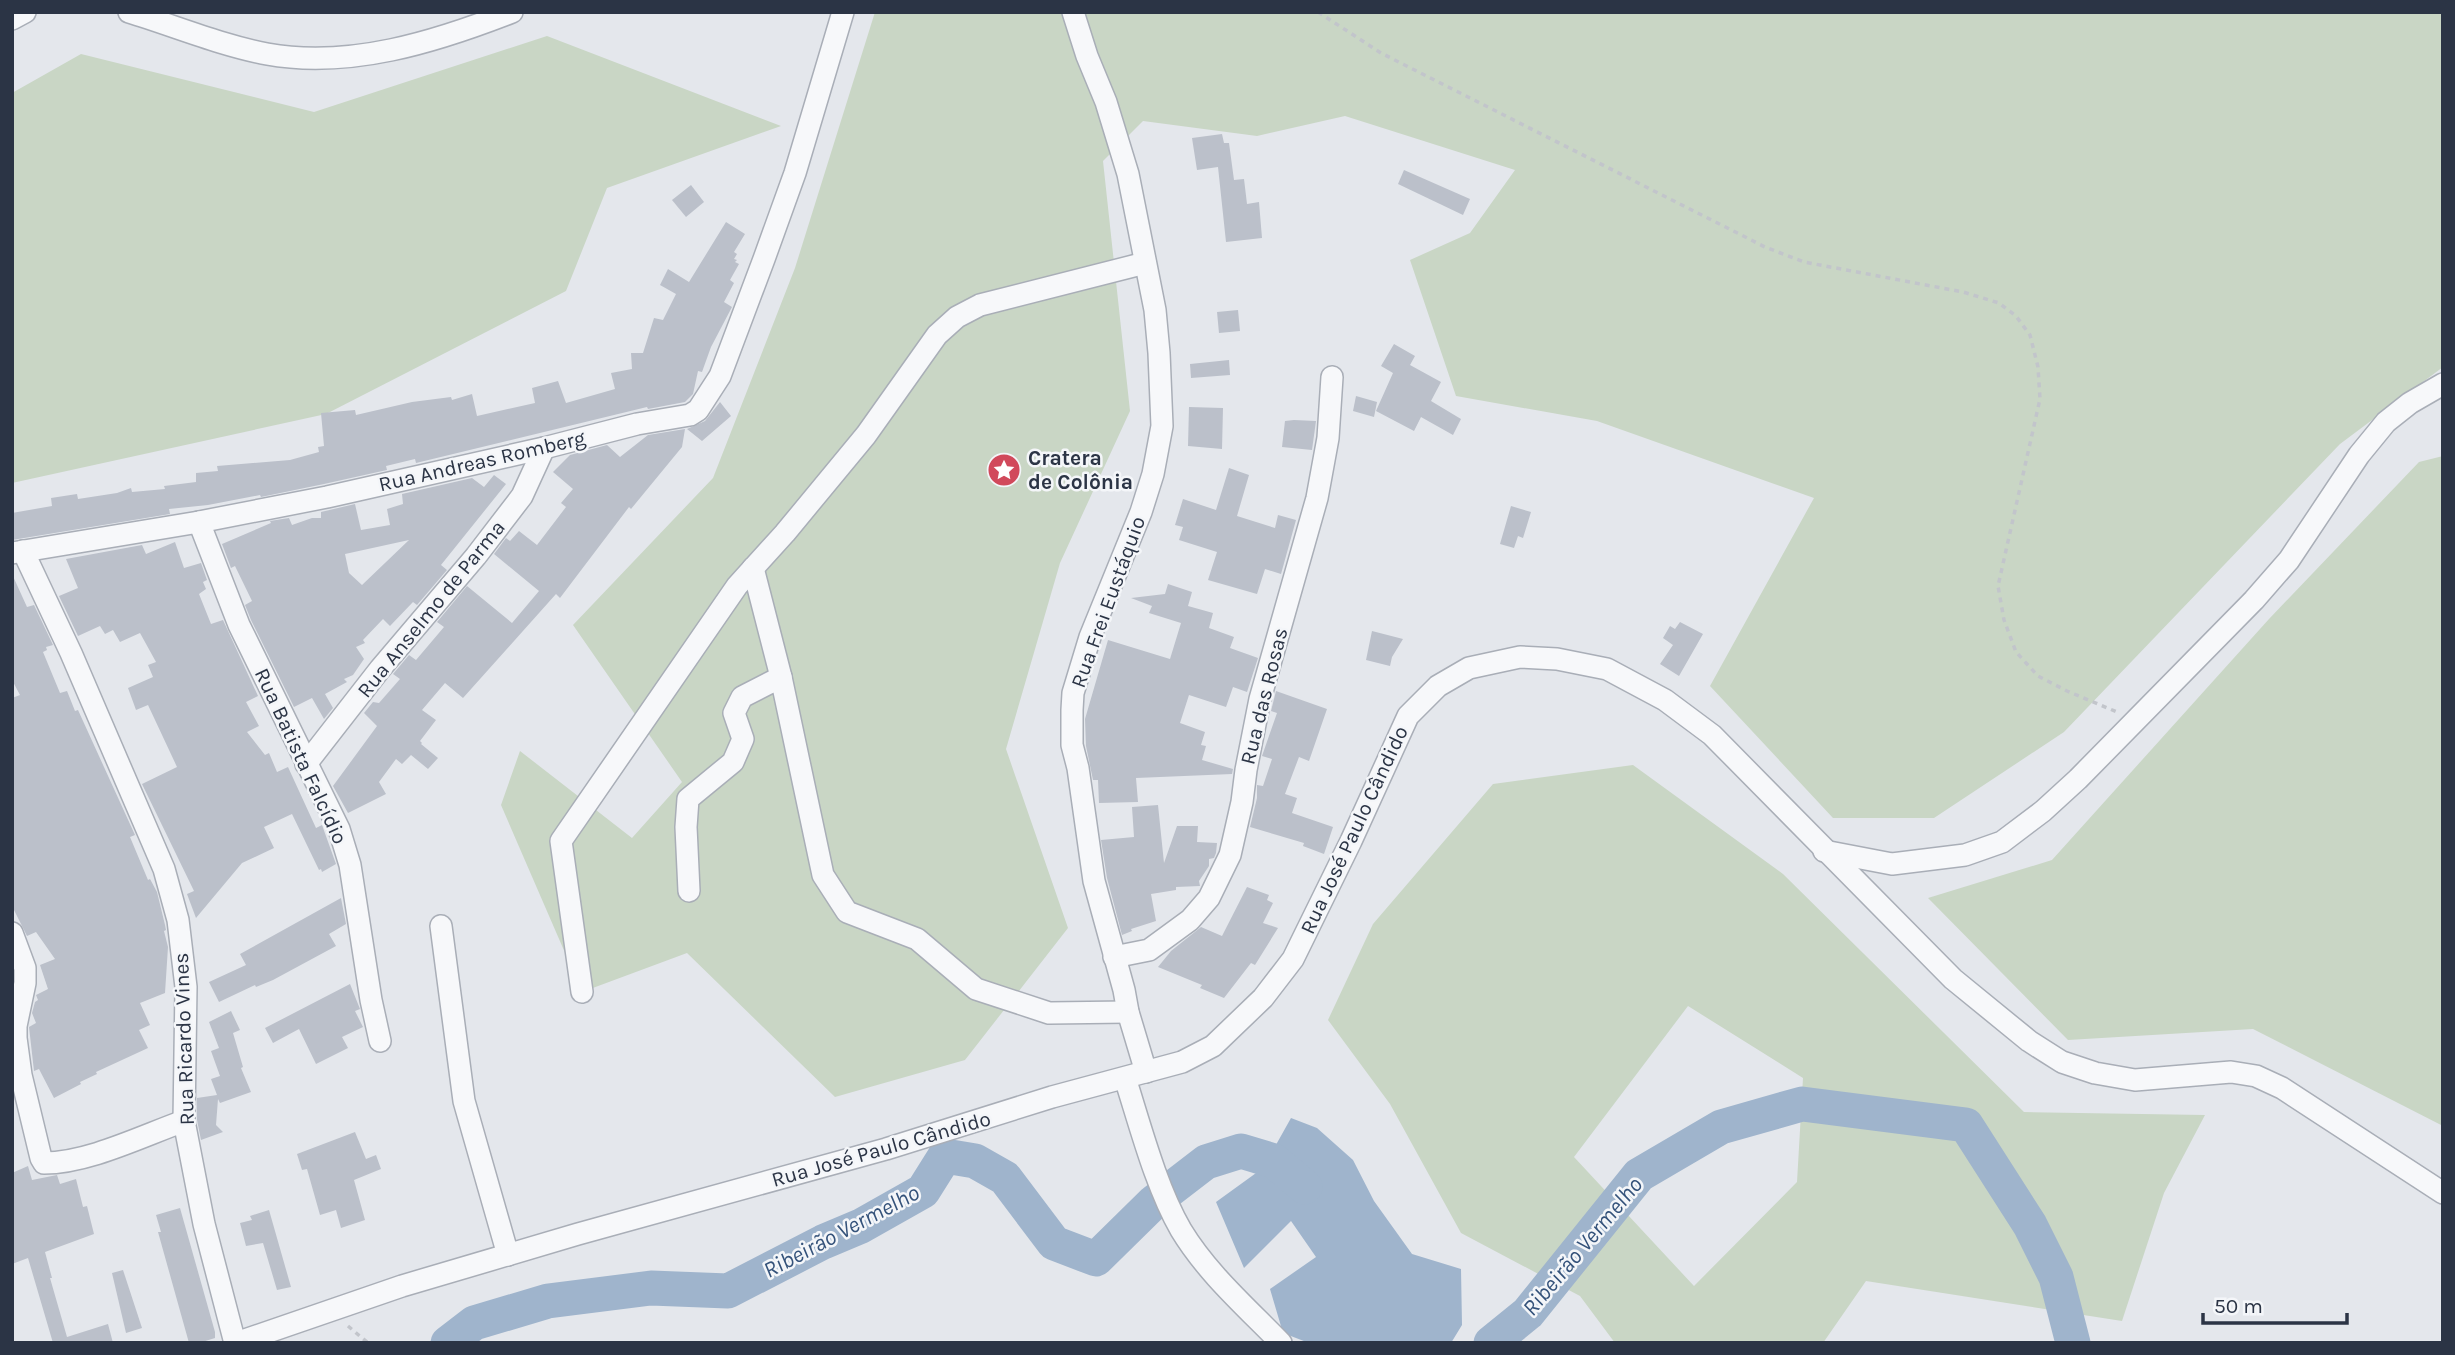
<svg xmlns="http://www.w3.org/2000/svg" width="2455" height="1355" viewBox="0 0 2455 1355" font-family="Karla,sans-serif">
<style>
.green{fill:#c9d6c5;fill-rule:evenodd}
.water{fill:#9fb4cc}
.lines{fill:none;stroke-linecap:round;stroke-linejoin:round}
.river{stroke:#9fb4cc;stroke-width:35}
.building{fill:#bbc0ca;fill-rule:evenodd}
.minor-casing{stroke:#a9aeb7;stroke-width:24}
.path{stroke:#c2c5cb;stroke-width:3.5;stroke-dasharray:5 5;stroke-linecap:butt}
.minor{stroke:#f7f8fa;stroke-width:21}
.labels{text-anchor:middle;stroke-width:5;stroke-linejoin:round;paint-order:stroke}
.poi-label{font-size:21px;font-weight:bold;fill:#2b3445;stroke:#f4f6f9;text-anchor:start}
.street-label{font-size:21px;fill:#2b3445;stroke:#f4f6f9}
.water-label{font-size:23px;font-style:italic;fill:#34527a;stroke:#f4f6f9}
</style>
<rect width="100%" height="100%" fill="#e4e7ec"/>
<g class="green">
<path d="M875 12H2443V367L2340 444 2064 732 1934 818H1833L1710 686 1814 498 1597 421 1456 396 1410 260 1470 233 1515 170 1345 116 1257 136 1143 121 1103 161 1130 411 1060 563 1006 749 1068 928 965 1060 835 1097 687 953 582 992 501 805 520 751 632 838 682 782 573 625 713 478 795 268Z"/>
<path d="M547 36 781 126 607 188 566 291 326 414 12 483V93L81 54 314 112Z"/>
<path d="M2443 456V1126L2253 1029 2068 1040 1928 898 2052 860 2269 619 2419 462Z"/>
<path d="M1633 765 1783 874 2024 1112 2205 1115 2164 1193 2122 1321 1866 1281 1823 1343H1615L1580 1296 1461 1233 1390 1104 1328 1020 1373 924 1493 784ZM1688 1006 1803 1078 1797 1182 1694 1286 1574 1157Z"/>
</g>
<path class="water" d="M1291 1118 1317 1128 1353 1160 1374 1201 1412 1254 1461 1269 1462 1325 1451 1343H1309L1283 1333 1270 1289 1316 1257 1291 1221 1244 1268 1216 1202 1263 1168Z"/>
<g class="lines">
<g class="river">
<path d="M448 1343 474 1323 548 1301 651 1288 728 1291 823 1242 861 1226 923 1191 945 1156 975 1161 1005 1178 1054 1243 1096 1259 1154 1202 1206 1162 1241 1151 1274 1161 1305 1187"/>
<path d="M1491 1343 1528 1313 1639 1175 1721 1127 1802 1104 1966 1125 2030 1225 2056 1277 2073 1343"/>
</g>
</g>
<g class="building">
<path d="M1222 134 1224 143H1229L1234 180 1244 179 1247 204 1259 202 1262 238 1226 242 1218 167 1197 170 1192 138Z"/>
<path d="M1404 170 1470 199 1463 215 1398 184Z"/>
<path d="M691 185 704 202 686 217 672 200Z"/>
<path d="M726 222 745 234 734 252 737 254 734 259 737 260 735 262 739 264 730 280 734 283 724 302 732 307 711 347 702 372 698 371 693 394 685 402 648 409 647 407 416 463 415 459 386 466 387 470 324 484 261 497 260 495 208 505 169 509 170 514 12 540V513L52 506 51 498 77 494 78 499 117 493 131 488 132 492 165 489 164 486 196 482V473L218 471 217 466 290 460 319 452 318 447 324 446 321 413 355 410 356 415 412 402 451 397 452 400 472 394 477 416 535 403 532 388 558 381 566 403 615 389 611 373 632 369 631 353H643L654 318 663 320 676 294 660 285 668 269 689 282Z"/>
<path d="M1238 310 1240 331 1219 333 1217 312Z"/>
<path d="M1394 344 1415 356 1410 365 1441 382 1431 401 1461 419 1453 435 1421 417 1414 431 1376 411 1393 373 1381 366Z"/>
<path d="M1229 360 1230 375 1191 378 1190 364Z"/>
<path d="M1356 396 1377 402 1374 417 1353 411Z"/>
<path d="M720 402 731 416 702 441 687 429 705 421Z"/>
<path d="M1189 407 1223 408 1222 449 1188 446Z"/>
<path d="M1294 420 1316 421 1312 450 1282 447 1285 421Z"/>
<path d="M685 429 682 447 631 509 629 507 560 598 556 594 463 698 445 683 422 710 436 720 420 741 422 743 421 744 438 758 428 769 411 755 402 764 396 759 379 782 386 794 348 813 333 786 377 726 364 713 373 702 379 703 400 679 393 674 409 655 416 660 444 627 437 622 467 586 512 623 539 591 494 554 506 538 510 541 519 531 537 545 566 507 561 503 573 489 553 472 570 455 607 445 620 457 648 435Z"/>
<path d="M1229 468 1249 475 1237 516 1275 528 1278 515 1296 520 1281 574 1265 569 1257 594 1208 580 1217 552 1179 540 1183 527 1175 525 1183 499 1216 510Z"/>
<path d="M494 475 506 484 441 565 447 570 417 605 413 602 390 626 383 619 363 640 365 643 356 647 364 659 353 675 344 679 347 682 325 694 333 708 324 719 312 698 294 707 251 620 245 605 252 601 235 566 231 568 222 544 271 523 270 521 289 518 292 525 312 518H321V512L355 504 361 530 390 525 387 509 403 504 402 494 472 478 484 487ZM409 540 362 585 349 573 345 554Z"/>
<path d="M1511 506 1531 512 1523 538 1518 536 1514 548 1500 544Z"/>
<path d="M175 542 184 568 201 563 207 580 203 582 206 589 199 594 211 624 223 620 258 696 246 702 259 726 247 732 265 755 269 753 277 772 288 767 316 828 322 825 336 864 322 872 321 869 319 870 292 814 264 827 274 848 242 863 196 918 187 894 194 891 142 784 177 767 148 705 136 710 128 688 153 677 148 665 156 662 140 633 120 642 113 630 105 634 100 626 78 636 59 596 78 588 66 559 142 545 146 554Z"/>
<path d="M12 574 27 607 34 605 53 645 46 647 47 650 43 652 60 693 67 691 75 711 78 710 135 835 130 837 148 880 150 879 157 892 165 925 166 930 164 931 168 947 165 993 140 1003 150 1025 139 1030 148 1048 96 1072 97 1074 80 1082 81 1084 54 1098 39 1069 34 1071 29 1027 36 1023 32 1013 35 1002 38 1000 36 995 48 989 40 965 55 959 36 932 27 936 12 906V698L20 695 12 680Z"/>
<path d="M1168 584 1192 592 1188 606 1213 613 1209 628 1234 637 1230 648 1258 658 1247 692 1233 687 1226 707 1189 695 1180 723 1205 732 1201 745 1206 746 1202 760 1233 769 1232 774 1136 778 1138 802 1099 803 1098 780H1093L1086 746 1085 719 1108 640 1170 659 1181 623 1149 613 1152 606 1131 598 1165 594Z"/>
<path d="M1680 622 1703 634 1679 676 1660 664 1673 645 1663 638 1670 626 1675 629Z"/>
<path d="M1372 631 1403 639 1392 657 1390 666 1366 660Z"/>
<path d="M1276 691 1327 709 1309 761 1299 757 1285 794 1297 798 1292 813 1333 827 1324 854 1303 846 1304 843 1250 827 1257 798V785L1263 786 1272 759 1262 756 1277 713 1271 711Z"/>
<path d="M1158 805 1164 863 1177 826H1198L1197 842 1217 843 1216 853 1214 858 1209 859V866L1199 881 1200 886 1176 887V890L1151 894 1156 921 1131 929 1132 931 1122 935 1107 878 1101 840 1134 837 1132 807Z"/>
<path d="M1247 887 1269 895 1267 900 1273 903 1263 923 1278 928 1255 965 1251 963 1224 998 1200 988 1202 985 1158 967 1171 951 1201 927 1222 936Z"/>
<path d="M341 898 346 924 329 934 336 946 273 980 256 987 255 985 219 1002 209 982 246 965 240 954Z"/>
<path d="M350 984 360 1009 355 1011 363 1027 342 1037 348 1048 316 1064 299 1029 273 1043 265 1028Z"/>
<path d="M231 1011 240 1030 233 1033 243 1067 241 1068 251 1092 220 1103 218 1099 216 1125 223 1132 201 1140 197 1120V1098L217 1095 211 1079 220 1076 211 1051 219 1048 209 1022Z"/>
<path d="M355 1132 366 1159 376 1155 381 1169 354 1180 365 1220 341 1228 336 1210 320 1215 307 1169 302 1170 297 1154Z"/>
<path d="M28 1166 32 1180 57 1175 60 1184 76 1179 83 1207 87 1206 94 1234 45 1252 52 1278H50L67 1337 108 1324 113 1343H53L28 1258 12 1264V1173Z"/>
<path d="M180 1208 215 1332V1338L199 1343H189L158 1232H161L156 1215Z"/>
<path d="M269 1210 291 1287 277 1290 263 1243 246 1246 240 1223 252 1220 250 1216Z"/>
<path d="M123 1270 142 1328 126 1333 112 1273Z"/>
</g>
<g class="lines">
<defs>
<g id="minor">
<path d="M129 12C175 26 220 45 267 54 349 69 435 42 512 12"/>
<path d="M1073 12 1087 56 1106 102 1128 174 1155 310 1159 353 1162 426 1153 474 1141 512 1090 637 1073 693 1072 710V745L1078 768 1094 881 1124 990 1128 1012 1146 1072"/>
<path d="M12 19 25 12"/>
<path d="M199 522 239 625 339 829 350 865 371 1000 380 1041"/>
<path d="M23 551 71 653 164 869 178 920 186 987 184 1121 204 1224 235 1343"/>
<path d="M12 553 199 522 327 497 544 448 637 424 690 415 698 410 720 376 764 259 795 173 843 12"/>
<path d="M753 568 781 677"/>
<path d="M306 764 380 669 476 556 522 496 544 448"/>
<path d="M1824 851 1892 864 1965 855 2002 842 2043 811 2078 779 2254 600 2289 560 2359 455 2386 422 2410 403 2443 384"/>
<path d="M689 891 686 827 688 799 733 762 743 739 734 713 742 697 781 677 823 875 847 912 917 939 976 989 1049 1013 1128 1012"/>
<path d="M441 926 464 1101 508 1255"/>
<path d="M12 933 25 968V983L16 1026V1038L21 1075 41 1158 44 1163C88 1163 142 1136 184 1121"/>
<path d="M1114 957 1149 950 1190 920 1209 898 1230 855 1242 802 1246 770 1260 699 1317 498 1328 438 1332 377"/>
<path d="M582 992 561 841 737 586 785 533 866 435 937 335 957 317 980 305 1145 263"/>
<path d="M1125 1078C1140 1125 1156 1187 1181 1230 1207 1273 1246 1307 1281 1343"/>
<path d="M236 1343 402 1286 578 1234 886 1149 1052 1097 1182 1062 1213 1046 1263 998 1293 959 1351 841 1408 716 1438 686 1469 668 1520 657 1557 659 1607 669 1665 700 1712 735 1953 979 2029 1041 2062 1062 2095 1073 2135 1080 2231 1072 2256 1076 2282 1088 2443 1193"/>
</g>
</defs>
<use href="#minor" class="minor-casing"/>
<g class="path">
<path d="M1318 12 1381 53 1765 247 1804 262 1963 292 1999 303 2016 316 2030 335 2038 367 2040 399 1998 586 2004 620 2016 652 2038 676 2067 691 2117 712"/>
<path d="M348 1326 368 1343"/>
</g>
<use href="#minor" class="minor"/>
</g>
<defs>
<symbol id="sight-disc" viewBox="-11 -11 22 22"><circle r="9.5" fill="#d1495b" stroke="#f4f6f9"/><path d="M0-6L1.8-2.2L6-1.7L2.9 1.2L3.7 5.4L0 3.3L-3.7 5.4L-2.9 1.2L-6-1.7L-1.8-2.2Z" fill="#fff"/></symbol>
</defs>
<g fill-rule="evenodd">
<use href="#sight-disc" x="985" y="451" width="38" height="38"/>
</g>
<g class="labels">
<g class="poi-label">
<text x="1028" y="465">Cratera<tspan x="1028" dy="24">de Colônia</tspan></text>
</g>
<g class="street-label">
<text transform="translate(482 461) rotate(-13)" y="7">Rua Andreas Romberg</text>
<text transform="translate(1108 602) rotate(-70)" y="7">Rua Frei Eustáquio</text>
<text transform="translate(431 609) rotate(-51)" y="7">Rua Anselmo de Parma</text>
<text transform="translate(1264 696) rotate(-76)" y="7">Rua das Rosas</text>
<text transform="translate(301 756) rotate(65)" y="7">Rua Batista Falcídio</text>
<text transform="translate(1354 830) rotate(-65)" y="7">Rua José Paulo Cândido</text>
<text transform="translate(184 1039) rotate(-92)" y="7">Rua Ricardo Vines</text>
<text transform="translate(881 1149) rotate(-16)" y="7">Rua José Paulo Cândido</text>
</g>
<g class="water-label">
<text transform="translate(841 1231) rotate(-28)" y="8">Ribeirão Vermelho</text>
<text transform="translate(1582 1246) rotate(-50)" y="8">Ribeirão Vermelho</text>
</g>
</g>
<rect width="2455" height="1355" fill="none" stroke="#2b3445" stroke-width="28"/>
<path d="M2203 1313v10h144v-10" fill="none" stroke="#2b3445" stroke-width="3.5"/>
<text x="2214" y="1313" font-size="21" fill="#2b3445" stroke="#f4f6f9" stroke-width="5" paint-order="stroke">50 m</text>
</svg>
